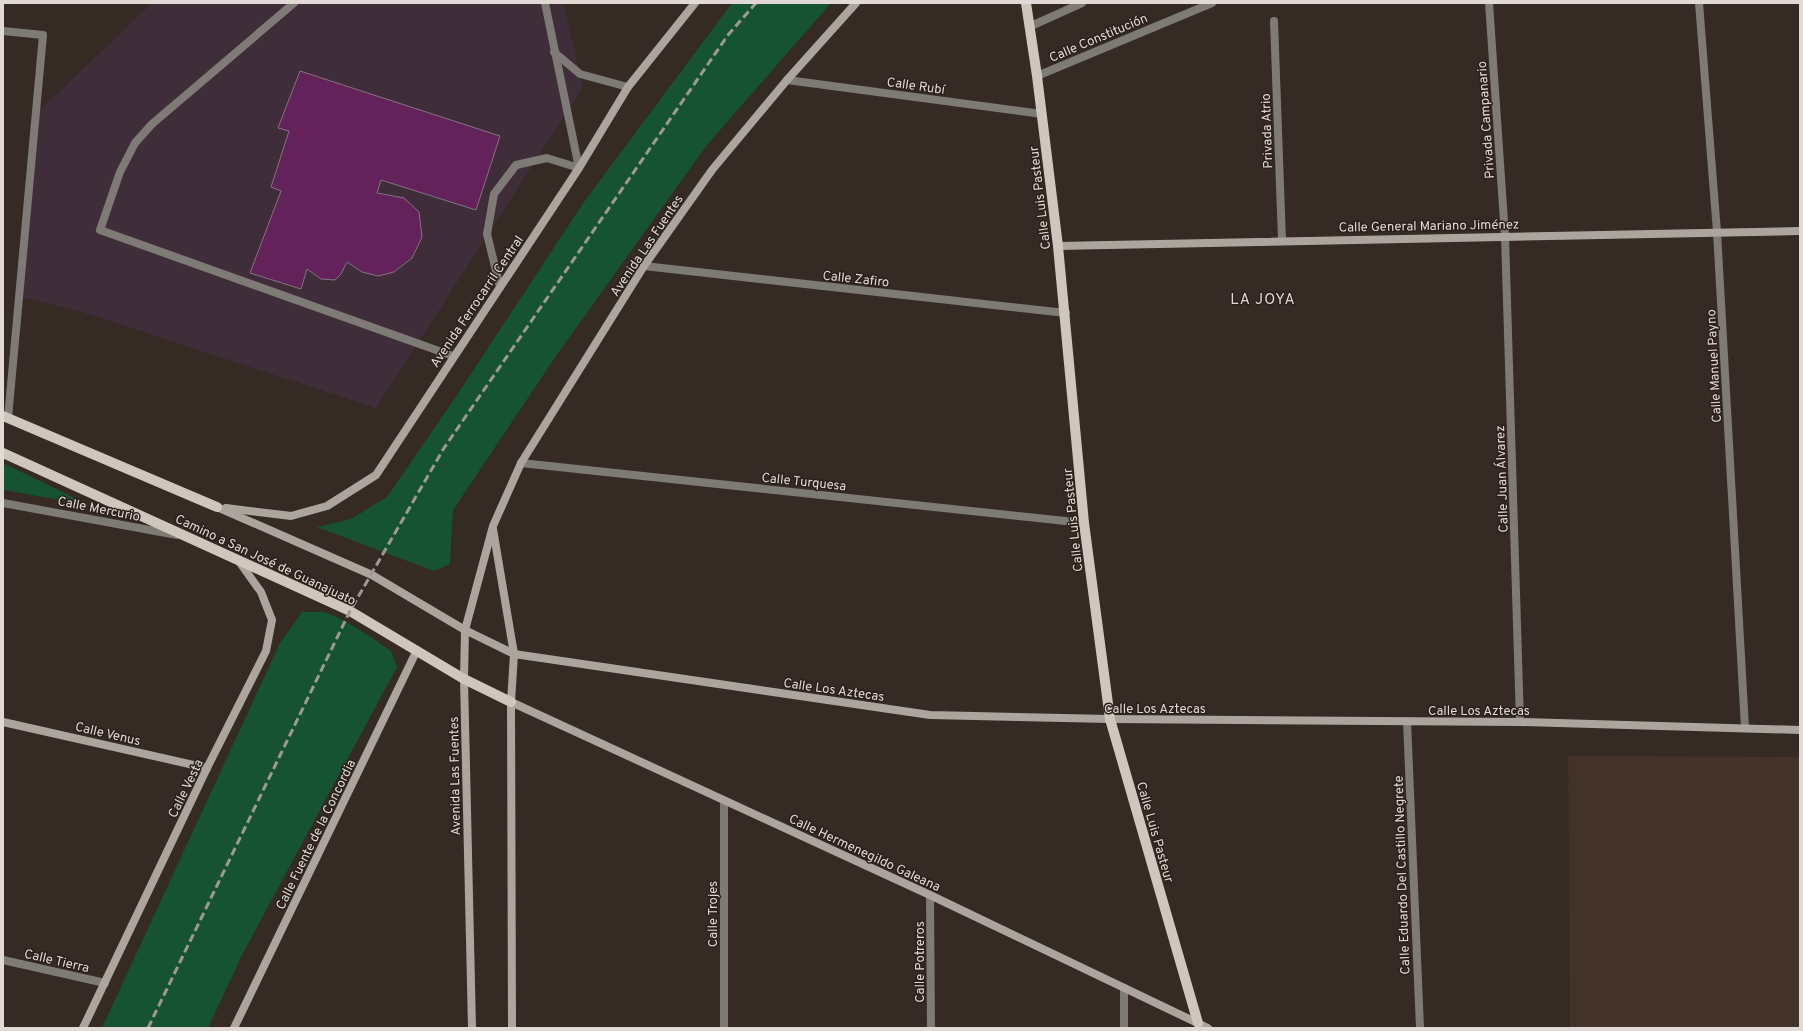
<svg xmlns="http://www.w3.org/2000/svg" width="1803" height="1031" viewBox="0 0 1803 1031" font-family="Overpass,sans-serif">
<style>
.built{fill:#423228}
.medical{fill:#3f2e39}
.green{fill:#165332}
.building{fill:#63235a;stroke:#81757e}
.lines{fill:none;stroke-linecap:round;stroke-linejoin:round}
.lane{stroke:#7e7a75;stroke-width:8}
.street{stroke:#7e7a75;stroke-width:8}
.secondary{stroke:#aca59e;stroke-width:8}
.primary{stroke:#cfc7bd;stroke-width:10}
.rail{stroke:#a09893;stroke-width:3;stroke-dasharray:8 4;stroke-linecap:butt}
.labels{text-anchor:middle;stroke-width:3;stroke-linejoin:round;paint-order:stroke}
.street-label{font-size:13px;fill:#e0d9d5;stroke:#2b201a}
.quarter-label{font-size:15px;letter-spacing:1px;fill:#e0d9d5;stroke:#2b201a}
</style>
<rect width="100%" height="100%" fill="#352a24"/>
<path class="built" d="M1568 756 1800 757V1028H1570Z"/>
<path class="medical" d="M152 3H563L583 87 376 408 85 313 22 297 39 111Z"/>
<g class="green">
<path d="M732 3H831L707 145 556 356 453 510 450 564 434 571 317 527 351 519 387 497 453 401 584 202Z"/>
<path d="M3 463 89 505 3 490Z"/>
<path d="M302 612H324L339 618 368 635 391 651 397 667 242 955 208 1028H102L280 643Z"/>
</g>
<path class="building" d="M300 71 500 136 476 210 381 180 377 193 404 198 419 212 422 237 412 258 394 272 378 276 362 272 347 262 341 274 335 280 321 279 307 269 301 289 250 273 281 191 271 187 289 131 278 128Z"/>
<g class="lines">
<g class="lane">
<path d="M294 3 152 124 135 143 120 172 100 230 453 356"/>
<path d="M554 52 580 74 628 87"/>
<path d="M500 287 487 234 494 194 516 165 547 158 579 168 545 3"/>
</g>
<g class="street">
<path d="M1489 3 1505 236 1520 722"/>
<path d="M1699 3 1717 232 1745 727"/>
<path d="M1274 21 1282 240"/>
<path d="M1031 26 1082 3"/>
<path d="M3 31 43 35 8 418"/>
<path d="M1037 76 1212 3"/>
<path d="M787 80 1042 114"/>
<path d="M644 266 1066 313"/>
<path d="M521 463 1084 523"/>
<path d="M3 503 177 535"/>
<path d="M1407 721 1420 1028"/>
<path d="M724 801V1028"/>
<path d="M930 895 931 1028"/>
<path d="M3 960 105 983"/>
<path d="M1124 1028V988"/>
</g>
<g class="secondary">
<path d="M1058 246 1800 231"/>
<path d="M217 507 372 575 465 630 514 654 930 715 1110 719 1520 722 1800 730"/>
<path d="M226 508 291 516 327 506 376 475 579 168 628 87 695 3"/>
<path d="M493 529 514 654 511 702 512 1028"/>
<path d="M511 702 930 895 1208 1028"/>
<path d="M3 722 207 768"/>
<path d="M83 1028 207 768 266 651 272 620 261 592 238 560"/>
<path d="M234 1028 417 650"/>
<path d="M472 1028 464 679 465 630 493 526 521 463 644 266 712 170 787 80 856 3"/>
</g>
<g class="primary">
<path d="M1026 3 1037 76 1058 246 1084 523 1110 719 1198 1023"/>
<path d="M3 416 217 507"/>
<path d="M3 453 350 611 464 679 511 702"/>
</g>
<path class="rail" d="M148 1028 350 611 444 448 728 35 756 3"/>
</g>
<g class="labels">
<g class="street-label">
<text transform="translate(1098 37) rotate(-23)" y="5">Calle Constitución</text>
<text transform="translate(916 85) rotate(8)" y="5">Calle Rubí</text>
<text transform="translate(1485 120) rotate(-94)" y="5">Privada Campanario</text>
<text transform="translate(1266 131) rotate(-92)" y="5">Privada Atrio</text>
<text transform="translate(1039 198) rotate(-97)" y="5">Calle Luis Pasteur</text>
<text transform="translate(1429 225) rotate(-1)" y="5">Calle General Mariano Jiménez</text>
<text transform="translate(646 245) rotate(-56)" y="5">Avenida Las Fuentes</text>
<text transform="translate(856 278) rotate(6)" y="5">Calle Zafiro</text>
<text transform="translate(476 301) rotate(-56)" y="5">Avenida Ferrocarril Central</text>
<text transform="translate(1713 366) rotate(-93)" y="5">Calle Manuel Payno</text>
<text transform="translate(1501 479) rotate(-92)" y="5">Calle Juan Álvarez</text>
<text transform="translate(804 481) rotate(6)" y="5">Calle Turquesa</text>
<text transform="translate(99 508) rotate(11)" y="5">Calle Mercurio</text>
<text transform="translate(1072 520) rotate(-96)" y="5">Calle Luis Pasteur</text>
<text transform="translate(266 559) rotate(25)" y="5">Camino a San José de Guanajuato</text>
<text transform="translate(834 689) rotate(8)" y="5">Calle Los Aztecas</text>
<text x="1155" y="713">Calle Los Aztecas</text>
<text x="1479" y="715">Calle Los Aztecas</text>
<text transform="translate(108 733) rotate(13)" y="5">Calle Venus</text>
<text transform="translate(454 776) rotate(-91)" y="5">Avenida Las Fuentes</text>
<text transform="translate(185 788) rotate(-64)" y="5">Calle Vesta</text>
<text transform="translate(1156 832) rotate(74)" y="5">Calle Luis Pasteur</text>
<text transform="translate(315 834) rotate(-64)" y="5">Calle Fuente de la Concordia</text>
<text transform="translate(865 852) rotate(25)" y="5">Calle Hermenegildo Galeana</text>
<text transform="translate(1401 875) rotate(-92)" y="5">Calle Eduardo Del Castillo Negrete</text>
<text transform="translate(712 914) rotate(-90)" y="5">Calle Trojes</text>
<text transform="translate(57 960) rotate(13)" y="5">Calle Tierra</text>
<text transform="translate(919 962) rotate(-90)" y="5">Calle Potreros</text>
</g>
<g class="quarter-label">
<text x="1263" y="304">LA JOYA</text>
</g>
</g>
<rect width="1803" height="1031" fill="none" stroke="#e0d9d5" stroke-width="8"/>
</svg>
